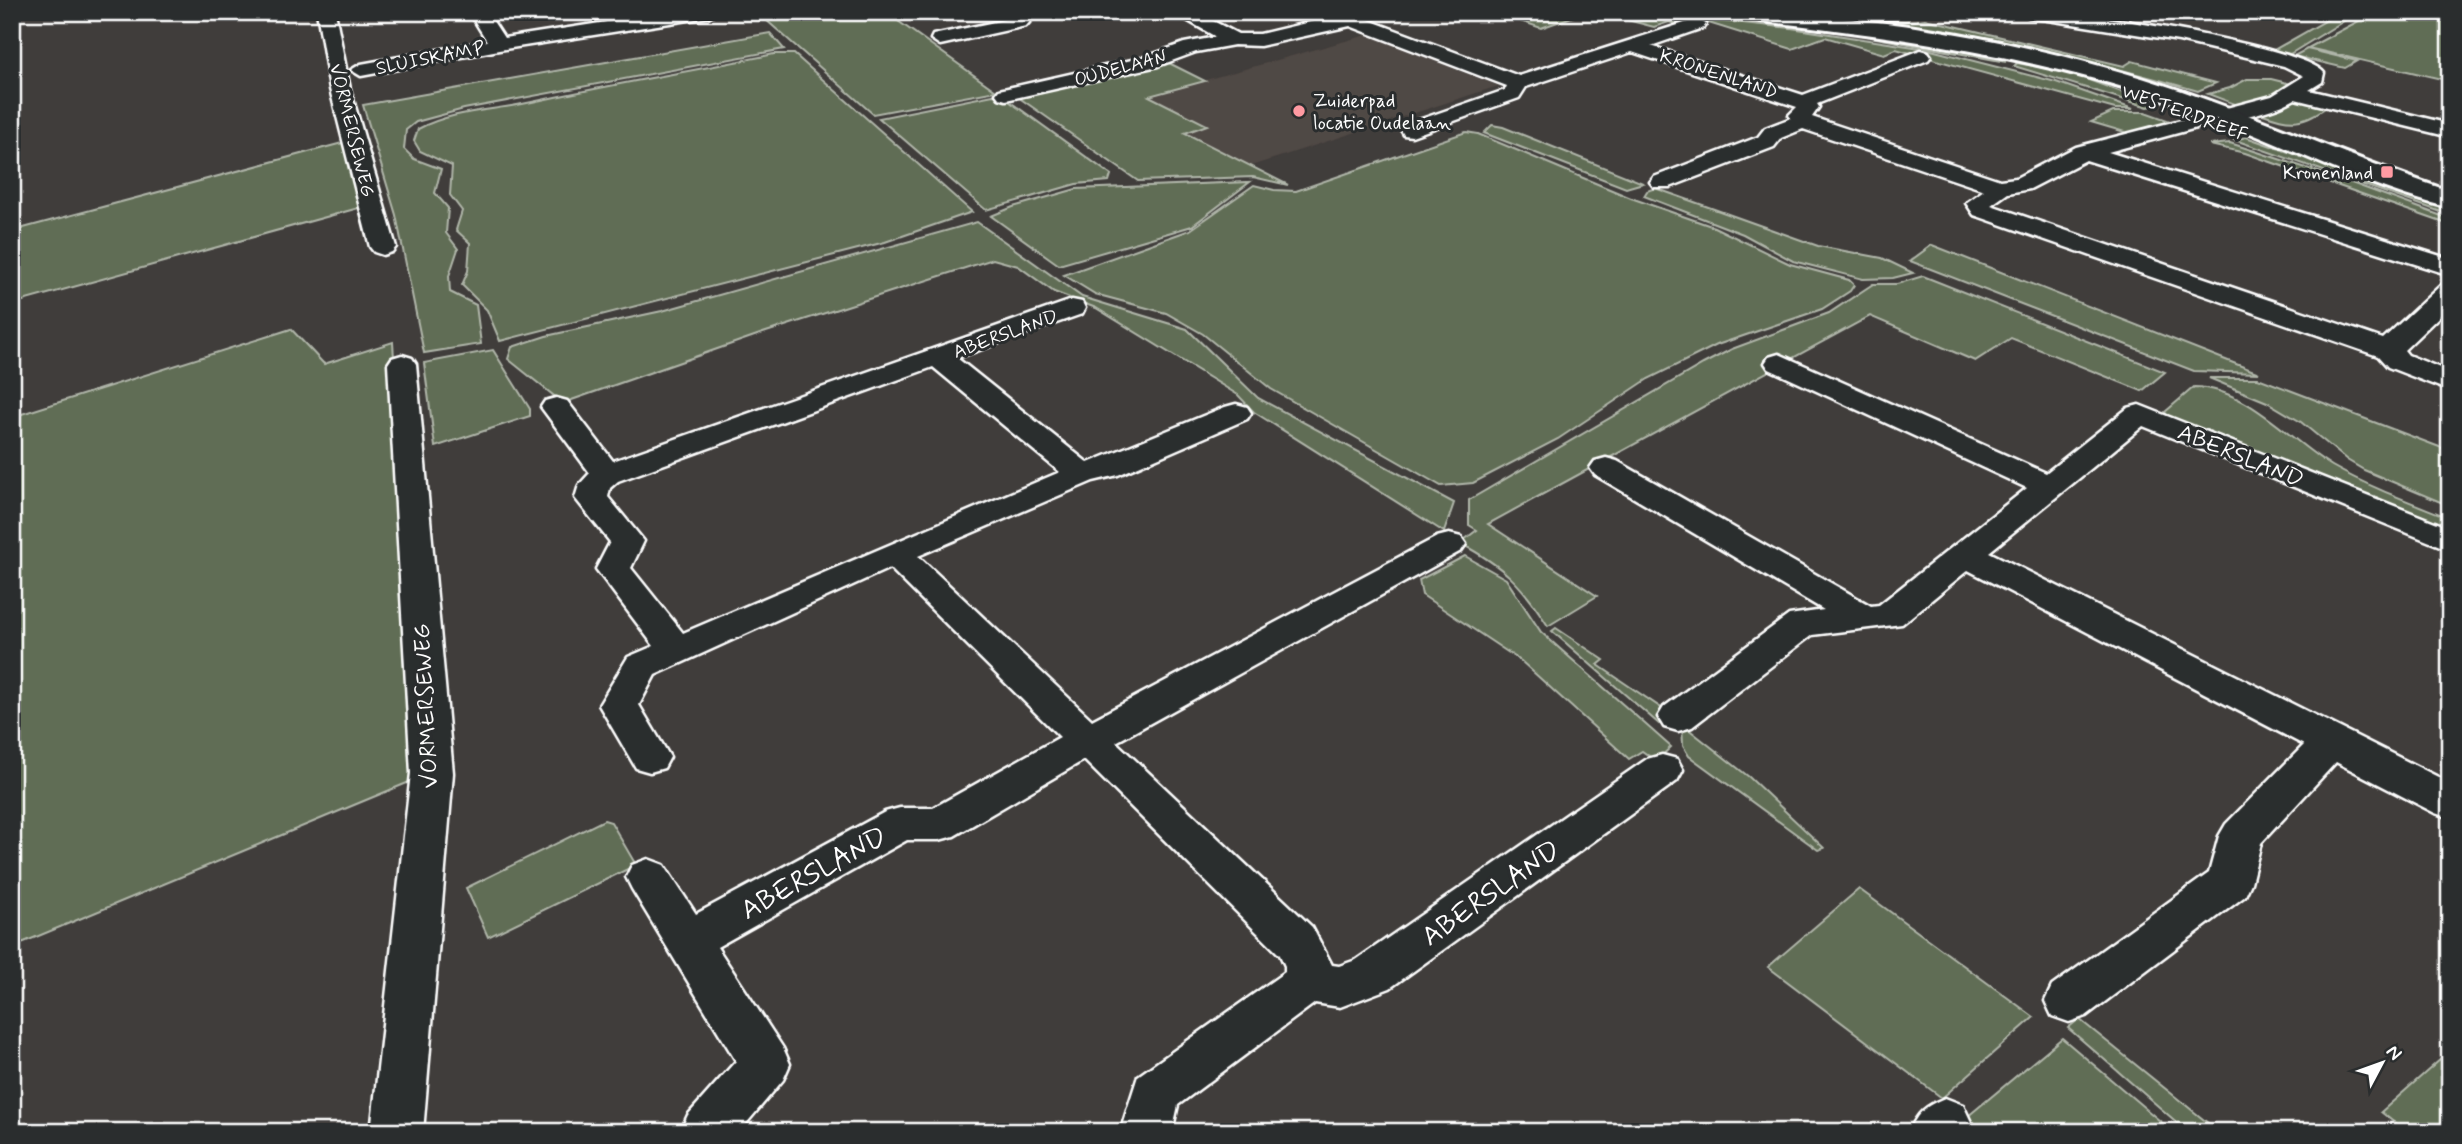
<svg xmlns="http://www.w3.org/2000/svg" width="2462" height="1144" viewBox="0 0 2462 1144" font-family="Mynerve,sans-serif">
<style>
.built{fill:#504844}
.green{fill:#616d54;stroke:#b0b6aa;stroke-width:2}
.lines{fill:none;stroke-linecap:round;stroke-linejoin:round}
.street-casing{stroke:#fff;stroke-width:5}
.secondary-casing{stroke:#fff;stroke-width:6}
.street{fill:#2a2d2e;fill-rule:evenodd}
.secondary{fill:#2a2d2e;fill-rule:evenodd}
.poi-dot{fill:#ff9aa2;stroke:#2a2d2e;stroke-width:2.5}
.labels{text-anchor:middle;stroke-width:6;stroke-linejoin:round;paint-order:stroke}
.far-street-label{font-size:19px;fill:#fff;stroke:#2a2d2e}
.far-poi-label{font-size:19px;fill:#fff;stroke:#2a2d2e;text-anchor:start}
.street-label{font-size:23px;fill:#fff;stroke:#2a2d2e}
.near-street-label{font-size:28px;fill:#fff;stroke:#2a2d2e}
</style>
<rect width="100%" height="100%" fill="#403d3b"/>
<filter id="ink" filterUnits="userSpaceOnUse"><feTurbulence type="fractalNoise" baseFrequency=".0143" numOctaves="2"/><feDisplacementMap in="SourceGraphic" scale="14" xChannelSelector="R" yChannelSelector="G"/><feConvolveMatrix kernelMatrix="1 2 1 2 8 2 1 2 1" color-interpolation-filters="sRGB"/></filter>
<g filter="url(#ink)">
<path class="built" d="M1367 35 1498 86 1251 166 1183 132 1206 125 1148 96Z"/>
<g class="green">
<path d="M757 12H896L891 16 996 91 873 114Z"/>
<path d="M1494 12H1586L1541 28Z"/>
<path d="M1597 12H1637L1791 28 1927 49 2056 82 2133 109H2115L1896 49 1884 54 1825 37 1792 49 1699 20 1680 25 1669 22 1654 27Z"/>
<path d="M1672 12C1773 12 1873 33 1972 50L1976 55 2006 62 1828 29Z"/>
<path d="M1818 12C1853 12 1892 26 1925 19L2124 66 2132 61 2216 83 2198 91C2073 54 1947 28 1818 12Z"/>
<path d="M2341 12H2382L2352 16 2290 54 2274 50Z"/>
<path d="M2399 12H2450V81L2308 48 2368 16Z"/>
<path d="M770 33 784 49 464 109 416 122 406 130 404 149 414 159 441 169 435 193 448 208 446 233 458 249 449 276 450 292 476 305 481 344 424 353 396 215 363 105Z"/>
<path d="M2307 49 2357 61 2345 68 2294 56Z"/>
<path d="M774 54H794L972 212 885 242 500 341 487 310 462 285 468 271 470 243 456 230 462 211 450 195 452 166 420 151 414 141 418 129C453 110 493 111 532 102 612 84 693 71 774 54Z"/>
<path d="M1167 62 1205 81 1149 96 1207 125 1185 133 1288 185 1253 177 1138 181 1018 97Z"/>
<path d="M2017 63 2067 72 2157 105 2148 107 2014 66Z"/>
<path d="M2247 79H2271L2291 84 2270 97 2240 106 2208 94 2230 88Z"/>
<path d="M993 95 1002 96 1111 175 1109 181 1076 184 986 210 879 118Z"/>
<path d="M2295 99 2333 103C2300 125 2294 125 2257 112Z"/>
<path d="M2113 112H2145L2173 122 2128 133 2091 122Z"/>
<path d="M1492 125 1503 127 1643 183 1626 188 1484 133Z"/>
<path d="M1466 132 1478 134 1631 198 1714 227 1790 264 1849 280 1854 285 1850 291 1822 309 1717 345 1648 379 1558 439 1473 483 1441 486 1271 389 1203 334 1166 313 1095 294 1064 275 1190 230 1254 185 1274 190 1296 191Z"/>
<path d="M2246 137 2450 209V215L2235 140Z"/>
<path d="M346 142 362 207 12 304V231Z"/>
<path d="M2230 143 2346 181 2450 219V225L2245 153 2210 145Z"/>
<path d="M1250 182 1192 226 1059 265 991 216 1013 207 1076 189Z"/>
<path d="M1655 188 1818 246 1882 258 1913 273 1893 278 1863 279 1793 261 1743 234 1644 196 1647 191Z"/>
<path d="M977 222 1082 297 1187 329 1258 398 1454 503 1444 532 1254 412 1238 395 1096 308 1054 292 1018 266 993 259 763 333 563 403 508 359 512 347 546 336 662 311Z"/>
<path d="M1932 245 2259 373 2194 371 1910 261Z"/>
<path d="M1923 276 2165 372 2142 391 2011 338 1975 361 1870 316 1488 524 1597 596 1548 626C1521 583 1504 567 1460 543L1477 530 1469 525V500L1703 364 1732 349 1829 313 1873 284H1897Z"/>
<path d="M291 329 324 364 393 342 419 778 12 947V417Z"/>
<path d="M493 350 530 409V416L435 447 424 363Z"/>
<path d="M2209 378H2258L2450 451V506L2364 470 2347 460 2301 422 2267 402Z"/>
<path d="M2194 387C2248 388 2290 441 2332 466 2369 487 2410 502 2450 518V527L2167 416 2165 412Z"/>
<path d="M1465 556 1506 579 1541 632 1671 747 1656 761 1642 751 1629 759 1521 661 1422 595 1419 580Z"/>
<path d="M1556 628 1604 660 1598 665 1673 716 1659 724 1552 631Z"/>
<path d="M1682 724 1749 777 1824 848 1818 850 1689 756 1683 746Z"/>
<path d="M604 820 611 822 636 865 488 937 466 888Z"/>
<path d="M1859 889 2034 1017 1942 1098 1768 967Z"/>
<path d="M2079 1019 2219 1132H2188L2068 1028Z"/>
<path d="M2062 1038 2173 1132H1985L1967 1117Z"/>
<path d="M2450 1051V1132H2406L2381 1112Z"/>
</g>
<g class="lines">
<defs>
<g id="street">
<path d="M317 12H335L350 89 396 247 392 252 383 255 374 252 370 247 330 89Z"/>
<path d="M469 12H487L504 38 671 12H717L708 17 499 50 361 76 351 70 361 64 487 41Z"/>
<path d="M1019 12H1038L1026 26 940 45 931 39 933 35 1014 18Z"/>
<path d="M1173 12H1196L1238 34H1260L1352 12H1375L1366 19 1519 76 1697 19 1706 24 1703 28 1651 46 1803 95 1921 50 1928 52 1931 56 1928 60 1817 104 1819 107 1812 117 2000 180 2016 178 2076 147 2204 114 2211 116 2215 120 2211 124 2108 152 2450 259V275L2086 160 2030 189 2008 193 1991 205 2383 339 2441 285 2450 283V306L2404 350 2408 355 2450 372V391L2388 367 2378 356 1974 215 1966 203 1984 190 1803 129 1781 138 1774 147 1670 187H1654L1650 182 1654 177 1758 137 1765 128 1791 118 1789 115 1797 107 1632 52 1526 87 1519 98 1412 136 1404 135 1401 130 1404 125 1505 90 1507 86 1350 26 1260 46 1234 45 1196 52 1158 66 1006 100 999 98 996 94 999 90 1145 57 1184 43 1216 37Z"/>
<path d="M2020 12C2036 12 2053 11 2069 13 2108 17 2306 48 2324 73L2322 82 2309 90 2450 124V137L2295 99C2281 108 2235 122 2219 118L2215 114 2219 110 2272 96 2304 76 2284 66 2179 41 2029 17Z"/>
<path d="M1072 300 1082 302 1085 308 1082 314 957 358 1088 463 1225 407 1236 404 1247 407 1251 413 1247 419 1118 475 1093 481 918 556 1092 720 1437 537 1449 534 1461 537 1466 544 1461 551 1116 742 1312 927 1332 965 1339 966 1356 960 1647 759 1662 755 1677 759 1683 770 1677 781 1390 988 1340 1007 1315 1003 1178 1105 1172 1132H1120L1138 1076 1285 972V966L1280 955 1084 760 954 836 939 840H907L717 947 783 1048 790 1064 783 1080 739 1132H680L688 1115 736 1061 632 889 626 877 632 865 648 859 664 865 696 914 885 812 900 808H933L1060 737 890 568 655 675 639 705 670 757 664 768 650 772 636 768 599 705 628 657 654 646 596 569 610 542 575 498 579 485 590 473 541 407 545 401 556 398 567 401 613 461ZM933 367 1060 472 683 633 631 568 644 541 608 497 610 488 618 481Z"/>
<path d="M1779 354 2046 473 2128 408 2139 405 2450 528V550L2143 426 1989 552 2450 783V818L2435 813 2336 762 2261 843 2251 883 2245 896 2086 1016 2069 1022 2052 1016 2045 1001 2052 986 2209 873 2219 836 2226 824 2304 745 1968 570 1902 624 1812 635 1692 727 1678 731 1664 727 1658 717 1664 707 1789 615 1824 610 1595 475 1590 468 1595 461 1606 458 1617 461 1871 606 1879 605 2027 488 1769 369 1765 363 1769 357Z"/>
<path d="M402 355 412 358 416 364 453 773 423 1132H371L411 773 388 364 392 358Z"/>
<path d="M1945 1098 1963 1105 1971 1122 1967 1132H1909C1918 1112 1925 1106 1945 1098Z"/>
</g>
<path id="secondary" d="M1724 12C1875 12 2039 43 2182 91 2272 122 2359 161 2450 191V208C2350 183 2259 131 2161 99 2023 53 1878 34 1734 18Z"/>
</defs>
<use href="#street" class="street-casing"/>
<use href="#secondary" class="secondary-casing"/>
<use href="#street" class="street"/>
<use href="#secondary" class="secondary"/>
</g>
</g>
<g class="poi-dot">
<circle cx="1299" cy="111" r="7"/>
<rect x="2380" y="165" width="14" height="14" rx="3.5"/>
</g>
<g class="labels">
<g class="far-street-label">
<text transform="translate(430 57) rotate(-11)" y="7">SLUISKAMP</text>
<text transform="translate(1120 67) rotate(-15)" y="7">OUDELAAN</text>
<text transform="translate(1719 73) rotate(18)" y="7">KRONENLAND</text>
<text transform="translate(2185 112) rotate(20)" y="7">WESTERDREEF</text>
<text transform="translate(353 130) rotate(76)" y="7">VORMERSEWEG</text>
<text transform="translate(1005 333) rotate(-20)" y="7">ABERSLAND</text>
</g>
<g class="far-poi-label">
<text x="1313" y="107">Zuiderpad<tspan x="1313" dy="22">locatie Oudelaan</tspan></text>
<text x="2373" y="179" text-anchor="end">Kronenland</text>
</g>
<g class="street-label">
<text transform="translate(2241 455) rotate(22)" y="8">ABERSLAND</text>
<text transform="translate(425 706) rotate(-93)" y="8">VORMERSEWEG</text>
</g>
<g class="near-street-label">
<text transform="translate(813 872) rotate(-29)" y="10">ABERSLAND</text>
<text transform="translate(1490 892) rotate(-35)" y="10">ABERSLAND</text>
</g>
</g>
<rect width="2462" height="1144" fill="none" stroke="#2a2d2e" stroke-width="42"/>
<rect x="21" y="21" width="2420" height="1102" fill="none" stroke="#fff" stroke-width="2.5" filter="url(#ink)"/>
<g transform="translate(2382 1063) rotate(49)" stroke="#2a2d2e" stroke-width="5" paint-order="stroke">
<path d="M0-5L12 26L0 18L-12 26Z" fill="#ffffff"/>
<text y="-10" font-size="19" font-weight="bold" text-anchor="middle" fill="#ffffff">N</text>
</g>
</svg>
